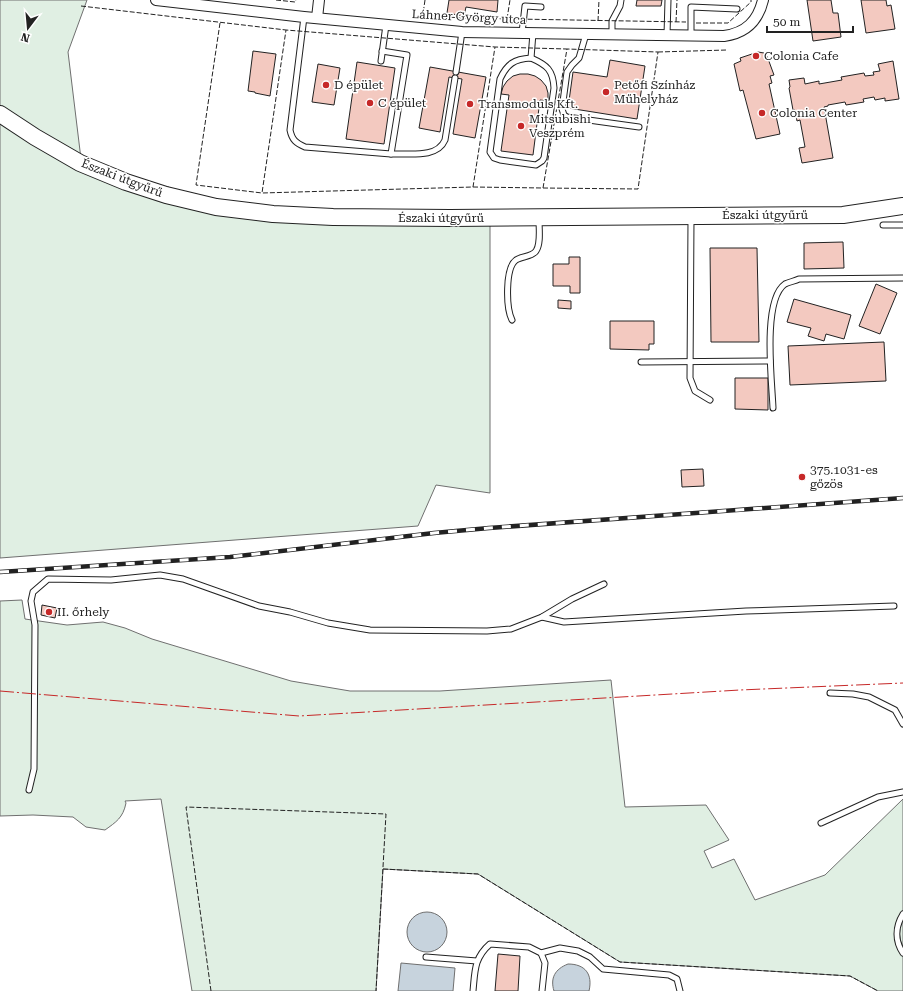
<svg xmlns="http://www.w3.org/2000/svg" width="903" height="991" viewBox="0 0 903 991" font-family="'Roboto Serif',serif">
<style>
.green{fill:#e0efe3;stroke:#6f6f6f}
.water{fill:#c7d3dd;stroke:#6f6f6f}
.building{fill:#f3c9c0;stroke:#222}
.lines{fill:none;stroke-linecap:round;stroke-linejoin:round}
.service-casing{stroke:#222;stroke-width:7}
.minor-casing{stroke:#222;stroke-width:12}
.primary-casing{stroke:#222;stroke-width:18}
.service{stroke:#fff;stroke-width:5}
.minor{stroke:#fff;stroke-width:10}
.primary{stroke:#fff;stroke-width:16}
.rail-casing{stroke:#222;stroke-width:4.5}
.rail{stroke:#fff;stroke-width:3;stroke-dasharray:9;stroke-linecap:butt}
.fence{stroke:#222;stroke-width:1;stroke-dasharray:5 2;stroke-linecap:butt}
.power{stroke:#c62828;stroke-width:1;stroke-dasharray:14 3 2 3;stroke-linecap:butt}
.poi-dot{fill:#c62828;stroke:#fff;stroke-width:1.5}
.labels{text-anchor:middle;stroke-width:3;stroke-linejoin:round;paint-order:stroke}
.street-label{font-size:12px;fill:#222;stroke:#fff}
.poi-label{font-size:12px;fill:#222;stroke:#fff;text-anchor:start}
</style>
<rect width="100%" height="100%" fill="#fff"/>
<g class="green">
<path d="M0 0H87L68 52 81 159 216 205 490 216V493L436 485 418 526 0 558Z"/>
<path d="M22 600 25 619 67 625 103 622 125 628 152 639 291 681 350 691H440L611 680 625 807 706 805 729 840 704 851 712 868 734 859 755 900 825 875 903 799V991H878L850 976 620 962 478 874 383 869 376 991H192L161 799 125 801 126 803C123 818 116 822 105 830L86 827 73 817 33 815 0 816V601Z"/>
</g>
<g class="water">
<circle cx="427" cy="932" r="20"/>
<path d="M401 963 455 968 453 991H398Z"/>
<path d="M568 964C585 964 593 974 589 991H554C550 978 555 969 568 964Z"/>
</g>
<g class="building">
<path d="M449 0H498L497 12 466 7 464 16 447 13Z"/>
<path d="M637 0H662L661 6H636Z"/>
<path d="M807 0H831L833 13H838L841 37 813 41Z"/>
<path d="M861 0H886L887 6 891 5 895 29 866 33Z"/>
<path d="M253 51 276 54 270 96 255 93V92L248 91Z"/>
<path d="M758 52 764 53 767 56 774 75 770 76 772 83 769 84 780 134 756 139 743 90 740 91 734 64 741 61 740 58Z"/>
<path d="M610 60 645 66 637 119 568 108 573 72 607 77Z"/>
<path d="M893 61 899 99 885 101V98L875 100 874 97 863 99 864 102 846 105 845 102 828 105V106L824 107 833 158 802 163 799 148 805 147 800 120 797 121 795 110H793L789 88 790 87 789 80 804 78 805 84 819 81V84L842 80 841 77 864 73 865 76 874 75 873 72 880 71 878 64Z"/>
<path d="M357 62 395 68 384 144 346 139Z"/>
<path d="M318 64 340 68 334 105 312 102Z"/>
<path d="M430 67 486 77 475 138 453 134 462 79 449 77 440 132 419 128Z"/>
<path d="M520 74H528L535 76 541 80 546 86 548 93V101L540 100 533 155 501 151 509 95 501 94 503 87 507 81 513 76Z"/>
<path d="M843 242 844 268 804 269V243Z"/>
<path d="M710 248H757L759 342H711Z"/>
<path d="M569 257H580V293H570V286H553V264H569Z"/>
<path d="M876 284 897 293 880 334 859 326Z"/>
<path d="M794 299 851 315 844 339 826 334 824 341 808 336 811 328 787 322Z"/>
<path d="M558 300 571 301V309L558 308Z"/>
<path d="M610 321H654V344H649V350L610 349Z"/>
<path d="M884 342 886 381 790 385 788 346Z"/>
<path d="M735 378H768V410L735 409Z"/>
<path d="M703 469 704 486 682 487 681 470Z"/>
<path d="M42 605 57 608 55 618 41 615Z"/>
<path d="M498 954 520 956 518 991H495Z"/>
</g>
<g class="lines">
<defs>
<g id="service">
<path d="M304 17 290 130C292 140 296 143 305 147L391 154 407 55 382 51"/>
<path d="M522 33 525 6 541 7"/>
<path d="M586 34 579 58 572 65 567 72 562 109 564 115 567 117 639 127"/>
<path d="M612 35V21L620 6 621 0"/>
<path d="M667 35 668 0"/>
<path d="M691 36V7L737 9"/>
<path d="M531 58C547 65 553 70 554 88L544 158 542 161 536 165 500 160 494 158 490 152 500 79C507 64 514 59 531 58Z"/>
<path d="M531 58 533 33"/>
<path d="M381 61 386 25"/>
<path d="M456 72 462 32"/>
<path d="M391 154C408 153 437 159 445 140L455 78"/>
<path d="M691 219 690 378 695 391 710 400"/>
<path d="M883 225H903"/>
<path d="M512 320C506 308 505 268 516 260 522 256 532 257 536 251 541 244 539 229 539 220"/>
<path d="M641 362 770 361"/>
<path d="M773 408C772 382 762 300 785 284 789 282 795 281 799 279L903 278"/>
<path d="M542 617 564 622 746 611 894 606"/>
<path d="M830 693 853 694 869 697 895 710 903 724"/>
<path d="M29 790 34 769 35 625 31 601 33 592 48 579 111 580 160 575 183 579 259 606 290 612 328 623 370 630 487 631 511 629 542 617 572 599 604 584"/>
<path d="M821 823 878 797 903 792"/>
<path d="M903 914C895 927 895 941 903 953"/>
<path d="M541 953 560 948 578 951 590 957 603 969 669 975 677 979 680 991"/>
<path d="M426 957 477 961"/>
<path d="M473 991C475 971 474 958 490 944L529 947 541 953 545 963 542 991"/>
</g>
<g id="minor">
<path d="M156 0 304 17 462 32 724 36C746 33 758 21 763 0"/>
<path d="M317 18 319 0"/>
</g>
<path id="primary" d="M0 114 35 137 80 163 126 182 166 195 216 207 273 214 333 217 450 218 843 215 903 206"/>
</defs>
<use href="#service" class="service-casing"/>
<use href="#minor" class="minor-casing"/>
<use href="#primary" class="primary-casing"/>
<use href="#service" class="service"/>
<use href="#minor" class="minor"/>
<use href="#primary" class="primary"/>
<defs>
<path id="rail" d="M0 572 230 557 434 533 489 528 903 498"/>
</defs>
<use href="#rail" class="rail-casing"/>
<use href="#rail" class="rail"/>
<g class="fence">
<path d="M276 0 295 2 296 0"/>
<path d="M425 0 423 14 459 18 686 22"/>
<path d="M81 6 286 30"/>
<path d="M507 19 510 0"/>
<path d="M598 21 599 0"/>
<path d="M676 22 677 0"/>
<path d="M220 23 196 185 262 193"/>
<path d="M696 23H728L751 2V0"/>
<path d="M658 52 727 50"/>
<path d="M473 187 543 188 567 49 495 47 473 187 262 193 286 30 495 47"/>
<path d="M543 188 638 189 658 52 567 49"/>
<path d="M383 869 478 874 620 962 850 976 878 991"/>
<path d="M211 991 186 807 386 814 376 991"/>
</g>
<path class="power" d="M0 691 299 716 740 690 903 683"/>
</g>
<g class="poi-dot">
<circle cx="756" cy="56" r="4"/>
<circle cx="326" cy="85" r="4"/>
<circle cx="606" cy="92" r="4"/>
<circle cx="370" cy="103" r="4"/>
<circle cx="470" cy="104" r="4"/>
<circle cx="762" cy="113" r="4"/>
<circle cx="521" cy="126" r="4"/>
<circle cx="802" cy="477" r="4"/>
<circle cx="49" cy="612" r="4"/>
</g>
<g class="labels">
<g class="street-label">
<text transform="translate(469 17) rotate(3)" y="4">Láhner György utca</text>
<text transform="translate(122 178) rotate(21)" y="4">Északi útgyűrű</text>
<text x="765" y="219">Északi útgyűrű</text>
<text x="441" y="222">Északi útgyűrű</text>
</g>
<g class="poi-label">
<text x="764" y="60">Colonia Cafe</text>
<text x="334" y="89">D épület</text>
<text x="614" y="89">Petőfi Színház<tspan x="614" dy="14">Műhelyház</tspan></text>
<text x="378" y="107">C épület</text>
<text x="478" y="108">Transmoduls Kft.</text>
<text x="770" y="117">Colonia Center</text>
<text x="529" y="123">Mitsubishi<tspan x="529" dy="14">Veszprém</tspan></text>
<text x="810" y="474">375.1031-es<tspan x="810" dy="14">gőzös</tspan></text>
<text x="57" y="616">II. őrhely</text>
</g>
</g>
<g transform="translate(28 28) rotate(196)" stroke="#ffffff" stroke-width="3" paint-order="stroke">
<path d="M0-3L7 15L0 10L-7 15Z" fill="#222222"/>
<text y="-6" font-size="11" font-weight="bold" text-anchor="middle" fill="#222222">N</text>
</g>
<path d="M767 26v6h86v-6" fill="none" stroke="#222222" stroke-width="2"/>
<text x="773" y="26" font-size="12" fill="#222222" stroke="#ffffff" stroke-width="3" paint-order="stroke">50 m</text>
</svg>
